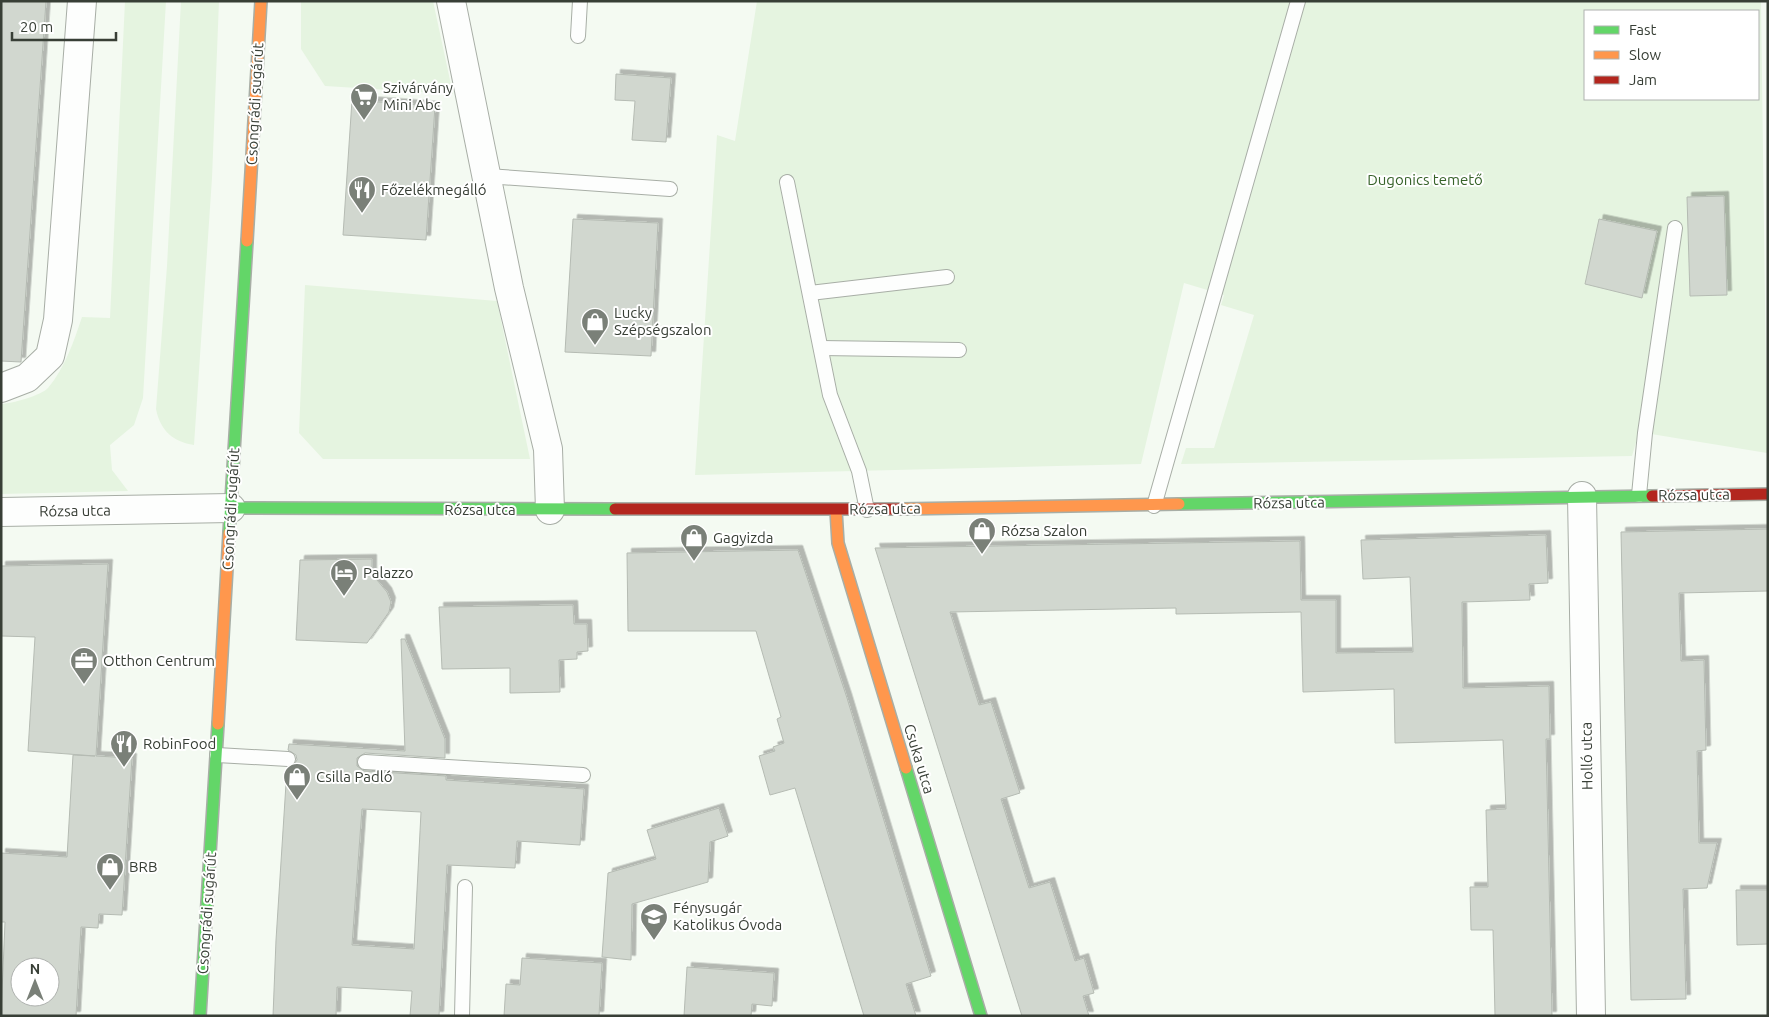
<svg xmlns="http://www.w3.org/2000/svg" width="1769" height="1017" viewBox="0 0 1769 1017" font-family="Ubuntu,sans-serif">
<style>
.green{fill:#e5f4e0;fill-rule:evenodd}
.building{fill:#d1d7cf;stroke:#b5bbb3;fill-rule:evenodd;filter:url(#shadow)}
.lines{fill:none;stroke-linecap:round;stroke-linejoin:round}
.lane-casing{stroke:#a8aea6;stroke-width:16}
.street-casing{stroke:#a8aea6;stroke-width:30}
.fast-casing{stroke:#a8aea6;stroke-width:14}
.slow-casing{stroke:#a8aea6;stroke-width:14}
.jam-casing{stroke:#a8aea6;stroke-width:14}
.lane{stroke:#fdfefd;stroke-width:14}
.street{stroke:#fdfefd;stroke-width:28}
.fast{stroke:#63d668;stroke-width:11}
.slow{stroke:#ff974d;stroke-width:11}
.jam{stroke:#b3261e;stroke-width:11}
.labels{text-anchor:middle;stroke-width:4;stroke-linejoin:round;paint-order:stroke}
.poi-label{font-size:15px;fill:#383f36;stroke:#fff;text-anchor:start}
.street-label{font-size:15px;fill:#383f36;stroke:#fff}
.park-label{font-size:15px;fill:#37632a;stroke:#fff}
</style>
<defs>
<filter id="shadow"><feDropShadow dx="4.5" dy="-4.5" stdDeviation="0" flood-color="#0004"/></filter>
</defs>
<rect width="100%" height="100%" fill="#f4faf2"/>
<g class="green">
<path d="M125 1H166L143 398 134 425 110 445 112 470 128 491 1 494V404C11 404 42 395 48 388 65 368 74 341 82 317L110 318Z"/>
<path d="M181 1H219L212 178 194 445C173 442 160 430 156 409L167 266Z"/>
<path d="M301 1H433L453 94 325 86 301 49Z"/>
<path d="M757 1H1761L1767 453 1639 432 1632 456 1181 464 1186 448H1214L1254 315 1221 305 1224 295 1184 283 1141 464 695 475 717 135 735 141ZM1585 11H1758V99H1585Z"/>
<path d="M305 285 497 301 530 459H323L299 433Z"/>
</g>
<g class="building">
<path d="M1 1H46L21 362 1 361Z"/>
<path d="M616 74 671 78 666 142 632 140 635 101 615 100Z"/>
<path d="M352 100 435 106 426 240 343 235Z"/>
<path d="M1724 196 1727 295 1690 296 1687 197Z"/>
<path d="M573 219 658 223 651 356 565 352Z"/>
<path d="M1599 219 1657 231 1642 298 1585 284Z"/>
<path d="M1768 529V591L1679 593 1681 661 1704 660 1706 750 1697 751 1699 843H1717L1707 888 1683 889 1686 999 1631 1000 1621 532Z"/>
<path d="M1546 535 1548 583 1529 584 1530 600 1462 602 1463 688 1549 686 1550 739H1546L1552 1016H1495L1493 930H1471L1470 887H1488L1486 810 1506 809 1503 740 1395 743 1394 689 1303 692 1301 612 1176 614V608L950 612 979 705 991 702 1020 793 1001 799 1029 888 1050 882 1075 961 1084 958 1094 993 1083 996 1089 1016H1022L875 548 1300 541 1301 600H1336V653L1413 652 1410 577 1363 579 1361 540Z"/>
<path d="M798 550 847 698 931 976 906 984 916 1016H864L795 788 770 795 759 756 775 751 773 747 784 743 777 719 781 717 756 631H628L627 553Z"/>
<path d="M372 559V574L387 592 391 602 389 612 367 643 296 640 300 560Z"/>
<path d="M108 564 96 756 132 758 122 915 99 914 98 928 81 927 76 1016H1L5 922H1V853L67 857 73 755 95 756 28 751 35 637 1 636V566ZM20 967H50V997H20Z"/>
<path d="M573 605 574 624H587L588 651 577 652V659L559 660 560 692 510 693V668L442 669 439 607Z"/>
<path d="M401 639H405L445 739V758L365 753 357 758V766L364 771 446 776V780L584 789 580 845 517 841 515 868 447 865 439 1016H410L412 991 337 987 336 1016H273L276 940 287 768 292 767 297 760 296 755 288 750 289 744 405 751ZM362 809 421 812 414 949 352 945Z"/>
<path d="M719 808 728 836 710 842 708 882 632 904 631 960 602 957 608 873 656 859 647 830Z"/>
<path d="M1736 890H1768V944L1737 945Z"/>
<path d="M522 958 602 963 599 1016H504L506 984 520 985Z"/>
<path d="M687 967 774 973 772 1006 752 1004 751 1016H684Z"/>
</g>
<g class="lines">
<defs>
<g id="lane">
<path d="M578 36 580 1"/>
<path d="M487 176 670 189"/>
<path d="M787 182 830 395 859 471 867 510"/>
<path d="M810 293 947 277"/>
<path d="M821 348 959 350"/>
<path d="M1639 495 1645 433 1675 228"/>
<path d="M1154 506 1298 1"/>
<path d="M217 755 288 759"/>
<path d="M365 762 583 775"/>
<path d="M462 1016 465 887"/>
</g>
<g id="street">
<path d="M451 1 509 288 548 449 550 510"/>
<path d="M1 388 27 378 50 356 58 320 82 1"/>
<path d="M1582 496 1591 1016"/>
<path d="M1 512 231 508"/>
</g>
<g id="fast">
<path d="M1179 504 1652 496"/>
<path d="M231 508 615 509"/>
<path d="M229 533 247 241"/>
<path d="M906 768 981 1016"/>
<path d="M200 1016 218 724"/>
</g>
<g id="slow">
<path d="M247 241 261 1"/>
<path d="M902 509 1179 504"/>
<path d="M836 510 838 543 906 768"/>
<path d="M218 724 229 533"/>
</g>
<g id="jam">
<path d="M1652 496 1768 494"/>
<path d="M615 509H902"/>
</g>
</defs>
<use href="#lane" class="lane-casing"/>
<use href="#street" class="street-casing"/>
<use href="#fast" class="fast-casing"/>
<use href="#slow" class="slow-casing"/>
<use href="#jam" class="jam-casing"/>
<use href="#lane" class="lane"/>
<use href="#street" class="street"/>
<use href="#fast" class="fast"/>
<use href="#slow" class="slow"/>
<use href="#jam" class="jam"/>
</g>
<defs>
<symbol id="supermarket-pin" viewBox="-11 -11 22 30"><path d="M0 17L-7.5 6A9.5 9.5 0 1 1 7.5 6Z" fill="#7a8078" stroke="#fff"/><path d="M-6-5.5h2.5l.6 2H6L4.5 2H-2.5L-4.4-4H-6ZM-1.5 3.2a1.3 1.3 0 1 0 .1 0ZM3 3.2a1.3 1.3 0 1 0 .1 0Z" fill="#fff"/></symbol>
<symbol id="restaurant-pin" viewBox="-11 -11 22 30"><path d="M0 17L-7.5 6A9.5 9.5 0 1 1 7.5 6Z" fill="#7a8078" stroke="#fff"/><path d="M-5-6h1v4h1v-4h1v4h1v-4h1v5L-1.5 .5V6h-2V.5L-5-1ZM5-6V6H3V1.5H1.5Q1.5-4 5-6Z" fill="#fff"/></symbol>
<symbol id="shop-pin" viewBox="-11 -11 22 30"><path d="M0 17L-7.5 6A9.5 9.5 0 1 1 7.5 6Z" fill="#7a8078" stroke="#fff"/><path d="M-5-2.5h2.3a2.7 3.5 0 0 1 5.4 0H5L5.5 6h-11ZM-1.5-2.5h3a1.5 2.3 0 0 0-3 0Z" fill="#fff"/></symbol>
<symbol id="hotel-pin" viewBox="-11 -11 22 30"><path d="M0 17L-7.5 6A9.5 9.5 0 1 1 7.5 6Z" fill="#7a8078" stroke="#fff"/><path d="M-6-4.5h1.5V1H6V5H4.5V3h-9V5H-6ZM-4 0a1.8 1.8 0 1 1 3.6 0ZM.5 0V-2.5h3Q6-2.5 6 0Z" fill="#fff"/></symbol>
<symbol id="office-pin" viewBox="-11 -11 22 30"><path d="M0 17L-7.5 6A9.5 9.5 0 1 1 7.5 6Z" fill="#7a8078" stroke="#fff"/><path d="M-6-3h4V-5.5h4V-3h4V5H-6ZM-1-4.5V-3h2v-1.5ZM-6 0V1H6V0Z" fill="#fff"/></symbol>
<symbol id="school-pin" viewBox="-11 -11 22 30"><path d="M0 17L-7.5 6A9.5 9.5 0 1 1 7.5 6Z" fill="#7a8078" stroke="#fff"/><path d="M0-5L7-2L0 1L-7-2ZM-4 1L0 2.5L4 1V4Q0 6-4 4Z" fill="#fff"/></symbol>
</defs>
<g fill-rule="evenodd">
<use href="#supermarket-pin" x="348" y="81" width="32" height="43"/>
<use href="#restaurant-pin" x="346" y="174" width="32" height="43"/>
<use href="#shop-pin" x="579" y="306" width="32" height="43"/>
<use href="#shop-pin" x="966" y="515" width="32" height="43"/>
<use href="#shop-pin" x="678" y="522" width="32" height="43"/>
<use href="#hotel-pin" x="328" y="557" width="32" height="43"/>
<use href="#office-pin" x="68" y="645" width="32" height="43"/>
<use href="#restaurant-pin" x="108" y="728" width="32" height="43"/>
<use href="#shop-pin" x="281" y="761" width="32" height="43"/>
<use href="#shop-pin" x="94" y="851" width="32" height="43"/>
<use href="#school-pin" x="638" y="901" width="32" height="43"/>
</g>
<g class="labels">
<g class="poi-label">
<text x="383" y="93">Szivárvány<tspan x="383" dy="17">Mini Abc</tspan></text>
<text x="381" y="195">Főzelékmegálló</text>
<text x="614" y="318">Lucky<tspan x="614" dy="17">Szépségszalon</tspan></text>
<text x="1001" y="536">Rózsa Szalon</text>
<text x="713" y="543">Gagyizda</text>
<text x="363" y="578">Palazzo</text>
<text x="103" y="666">Otthon Centrum</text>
<text x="143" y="749">RobinFood</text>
<text x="316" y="782">Csilla Padló</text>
<text x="129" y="872">BRB</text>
<text x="673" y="913">Fénysugár<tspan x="673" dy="17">Katolikus Óvoda</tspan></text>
</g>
<g class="street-label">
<text transform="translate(255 104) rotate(-87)" y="5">Csongrádi sugárút</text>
<text transform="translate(1694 495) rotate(-1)" y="5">Rózsa utca</text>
<text transform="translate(1289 503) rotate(-1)" y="5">Rózsa utca</text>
<text transform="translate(231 509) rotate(-87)" y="5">Csongrádi sugárút</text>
<text transform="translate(885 509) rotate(-1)" y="5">Rózsa utca</text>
<text x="480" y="515">Rózsa utca</text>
<text transform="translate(75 511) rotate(-1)" y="5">Rózsa utca</text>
<text transform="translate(1587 756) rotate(-91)" y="5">Holló utca</text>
<text transform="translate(919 759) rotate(73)" y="5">Csuka utca</text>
<text transform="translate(207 913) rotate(-86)" y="5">Csongrádi sugárút</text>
</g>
<g class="park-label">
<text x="1425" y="185">Dugonics temető</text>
</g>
</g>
<rect width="1769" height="1017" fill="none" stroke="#383f36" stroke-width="5"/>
<rect x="1584" y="10" width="175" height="90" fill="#ffffff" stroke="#afb2af"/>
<rect x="1594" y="26" width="25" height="8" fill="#63d668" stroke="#afb2af"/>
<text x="1629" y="35" font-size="15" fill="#383f36">Fast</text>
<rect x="1594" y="51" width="25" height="8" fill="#ff974d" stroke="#afb2af"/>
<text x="1629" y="60" font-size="15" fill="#383f36">Slow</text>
<rect x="1594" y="76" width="25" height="8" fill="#b3261e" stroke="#afb2af"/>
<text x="1629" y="85" font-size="15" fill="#383f36">Jam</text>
<g transform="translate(35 982)"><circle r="24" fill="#ffffff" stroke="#afb2af"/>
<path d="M0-4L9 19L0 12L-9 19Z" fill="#7a8078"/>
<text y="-8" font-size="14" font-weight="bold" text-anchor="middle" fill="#383f36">N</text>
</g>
<path d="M12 32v8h104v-8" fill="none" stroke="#383f36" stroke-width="2.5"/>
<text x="20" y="32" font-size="15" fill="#383f36" stroke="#ffffff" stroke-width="4" paint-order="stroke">20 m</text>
</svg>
